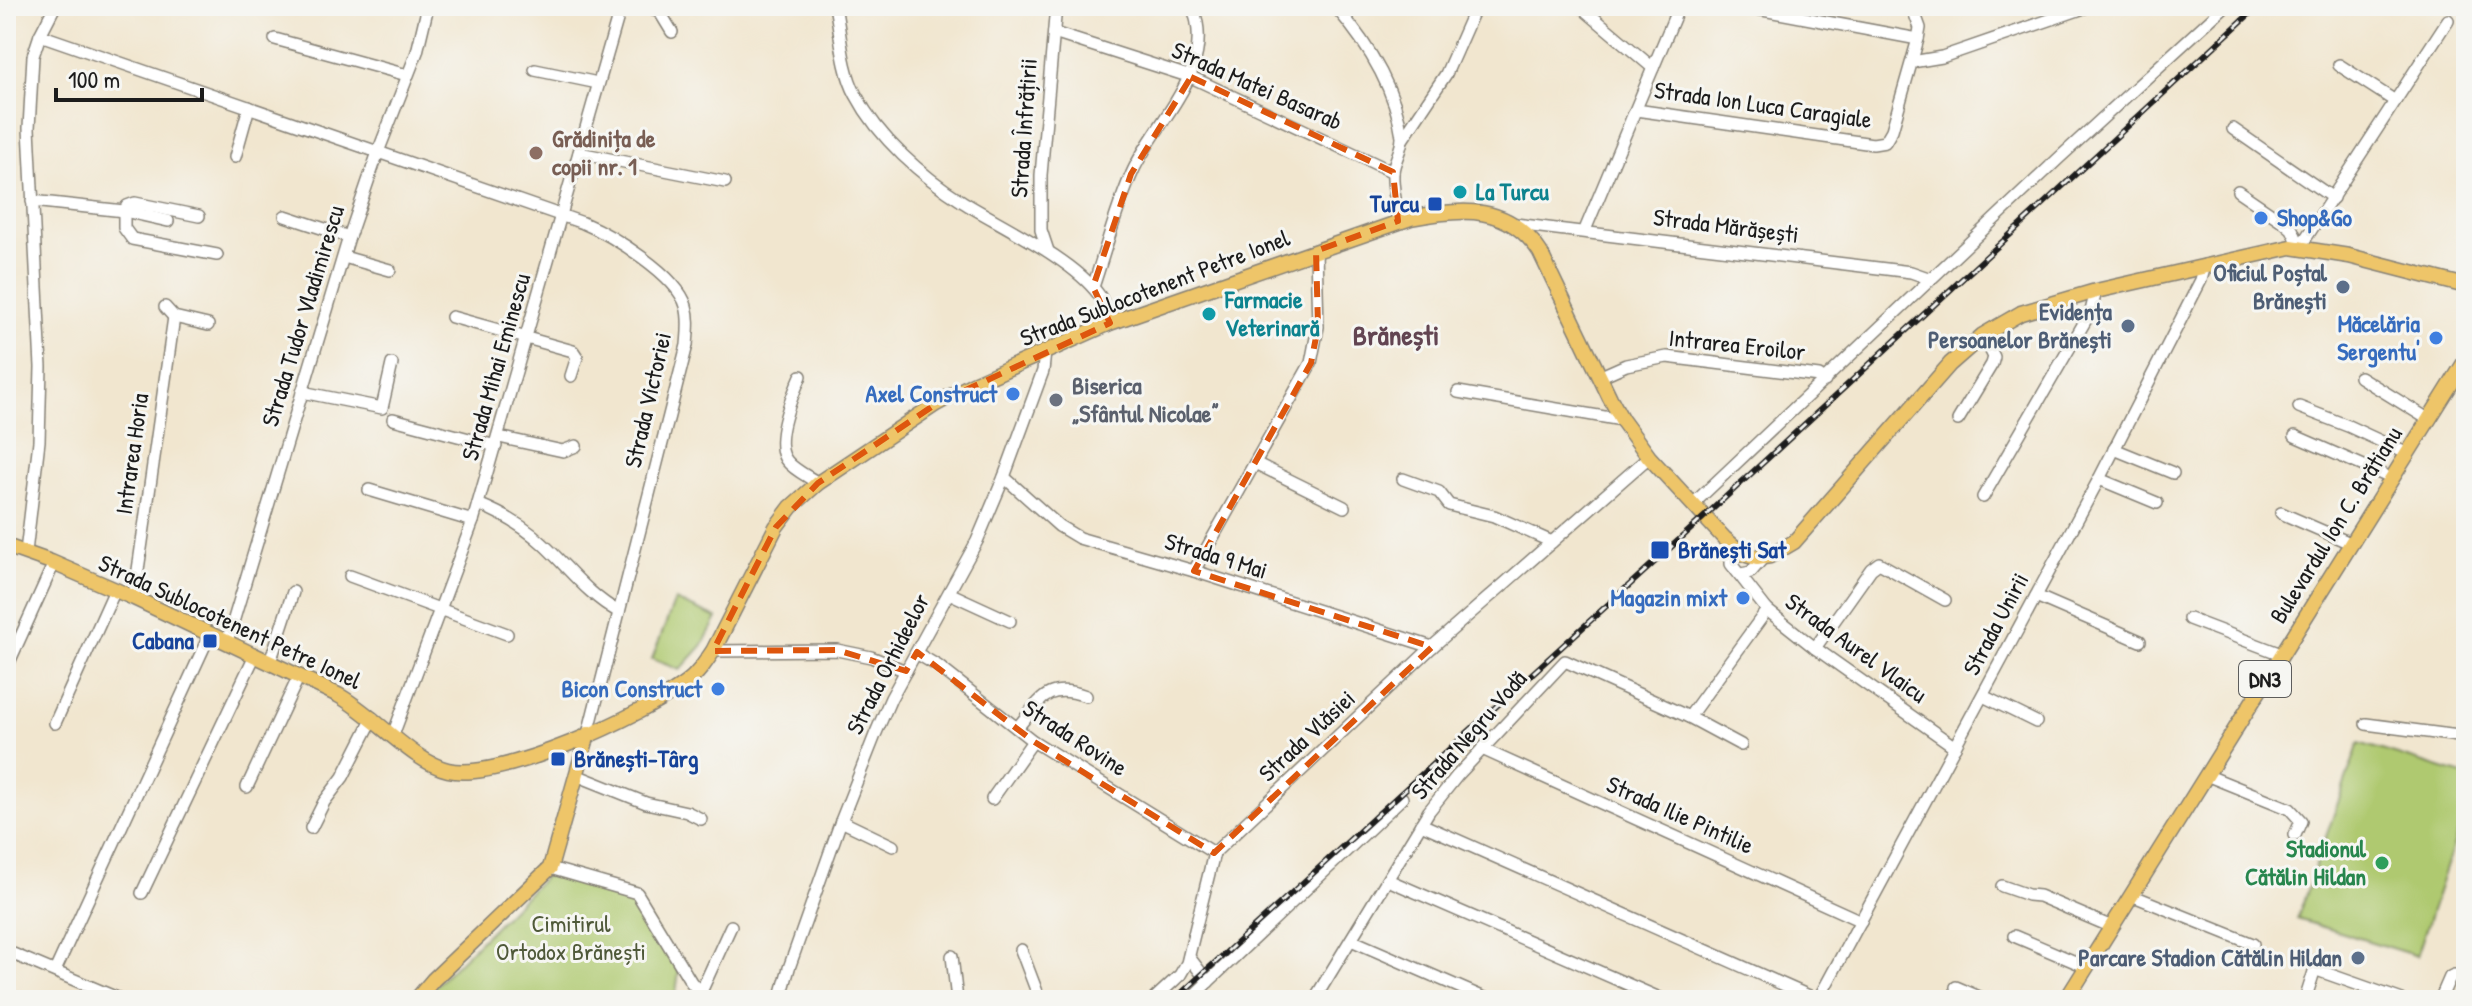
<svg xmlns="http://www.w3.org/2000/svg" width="2472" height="1006" viewBox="0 0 2472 1006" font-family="'Patrick Hand',sans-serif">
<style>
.green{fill:#afc96f;stroke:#667246;stroke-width:2}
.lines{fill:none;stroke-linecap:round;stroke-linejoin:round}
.minor-casing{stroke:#868176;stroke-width:14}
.major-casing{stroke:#868176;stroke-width:17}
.minor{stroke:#fff;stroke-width:11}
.major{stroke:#eec569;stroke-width:14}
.rail-casing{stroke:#1c1c1c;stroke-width:6}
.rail{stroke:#f6f6f2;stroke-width:3;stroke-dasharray:9;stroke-linecap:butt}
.marked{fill:none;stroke:#de560d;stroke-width:6;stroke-dasharray:16 10;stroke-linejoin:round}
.education-dot{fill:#8d6e63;stroke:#f6f6f2;stroke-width:3}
.culture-dot{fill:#0f9aa8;stroke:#f6f6f2;stroke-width:3}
.transit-dot{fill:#1a4fb4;stroke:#f6f6f2;stroke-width:3}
.shop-dot{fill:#3f7fe0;stroke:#f6f6f2;stroke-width:3}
.service-dot{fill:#5c6f8a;stroke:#f6f6f2;stroke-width:3}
.worship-dot{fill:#6b7280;stroke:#f6f6f2;stroke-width:3}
.leisure-dot{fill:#2e9e5b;stroke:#f6f6f2;stroke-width:3}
.labels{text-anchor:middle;stroke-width:6;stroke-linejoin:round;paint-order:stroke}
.shield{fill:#f6f6f2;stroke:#5d5d5c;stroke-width:2}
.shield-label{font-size:22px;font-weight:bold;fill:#1c1c1c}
.street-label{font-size:24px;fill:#1c1c1c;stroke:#f6f6f2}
.education-label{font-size:24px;font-weight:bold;fill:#785e54;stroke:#f6f6f2;text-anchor:start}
.culture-label{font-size:24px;font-weight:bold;fill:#0d838f;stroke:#f6f6f2;text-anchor:start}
.transit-label{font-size:24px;font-weight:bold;fill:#164399;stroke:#f6f6f2;text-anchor:end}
.shop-label{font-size:24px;font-weight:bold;fill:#366cbe;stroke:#f6f6f2;text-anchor:end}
.service-label{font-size:24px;font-weight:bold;fill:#4e5e75;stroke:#f6f6f2;text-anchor:end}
.worship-label{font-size:24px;font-weight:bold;fill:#5b616d;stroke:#f6f6f2;text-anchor:start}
.leisure-label{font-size:24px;font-weight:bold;fill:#27864d;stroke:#f6f6f2;text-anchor:end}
.park-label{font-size:24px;fill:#4f5939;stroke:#f6f6f2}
.quarter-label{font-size:28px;font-weight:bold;fill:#624552;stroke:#f6f6f2}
</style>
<rect width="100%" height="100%" fill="#f6f6f2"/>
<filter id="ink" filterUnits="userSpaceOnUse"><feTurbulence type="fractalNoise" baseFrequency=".0125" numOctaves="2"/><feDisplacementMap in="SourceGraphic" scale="16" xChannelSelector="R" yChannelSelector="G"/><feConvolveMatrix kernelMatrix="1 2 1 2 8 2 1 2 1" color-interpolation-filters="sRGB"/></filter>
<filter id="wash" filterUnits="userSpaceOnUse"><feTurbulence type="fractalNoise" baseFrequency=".006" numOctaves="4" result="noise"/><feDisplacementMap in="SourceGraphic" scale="32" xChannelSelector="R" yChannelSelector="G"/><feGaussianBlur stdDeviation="1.8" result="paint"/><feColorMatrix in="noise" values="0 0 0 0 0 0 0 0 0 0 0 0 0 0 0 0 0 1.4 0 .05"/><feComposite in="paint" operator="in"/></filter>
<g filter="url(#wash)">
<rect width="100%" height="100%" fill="#f1e6cf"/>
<g class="green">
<path d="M675 600 717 618 702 646 680 670 652 659Z"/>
<path d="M2359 743 2466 776V807L2417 956 2297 919Z"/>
<path d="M551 870 634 895 679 971 675 1000H421Z"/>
</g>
</g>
<g filter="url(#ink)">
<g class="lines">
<defs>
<g id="minor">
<path d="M650 6 661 14 672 32"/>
<path d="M835 6C841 35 842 69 856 95 879 139 922 176 963 202 1002 226 1073 259 1099 295 1105 304 1107 313 1110 323"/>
<path d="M1335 6C1367 43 1395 86 1402 136 1403 148 1394 160 1393 172 1392 188 1397 206 1398 221"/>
<path d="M1741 6 1918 39"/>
<path d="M1587 12 1653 68"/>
<path d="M1054 33 1191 77 1393 172"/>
<path d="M40 35 583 223C612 235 677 275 686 306 690 319 688 332 687 345L588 734"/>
<path d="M275 39 407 75"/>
<path d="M1912 62 1942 57 2090 6"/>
<path d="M2339 65 2395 101"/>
<path d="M535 70 598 83"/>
<path d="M1636 110 1873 144 1885 142 1892 130 1918 39 1920 28 1912 6"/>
<path d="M2233 129 2333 198"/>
<path d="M1402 140 1446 74 1476 6"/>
<path d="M579 153 725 182"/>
<path d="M235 157 249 107"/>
<path d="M2238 191 2285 223 2292 229 2300 247 2448 20"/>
<path d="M32 201 124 211V228L132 239 217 255"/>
<path d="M124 211 127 206 135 203 199 216"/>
<path d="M124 211 168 221"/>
<path d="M285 216 349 237"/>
<path d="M1515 224 1911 272 1931 279"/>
<path d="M1585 230 1679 6"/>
<path d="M1048 251 1041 230V175L1056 6"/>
<path d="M344 257 390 270"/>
<path d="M1093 287C1106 249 1116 208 1133 171 1157 119 1218 68 1192 6"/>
<path d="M165 307 174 317 208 325"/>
<path d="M452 317 573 351 577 357 571 376"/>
<path d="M801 376C792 396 772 443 787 461 795 471 808 476 818 483"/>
<path d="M1599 377 1626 365 1667 357 1819 376 1825 381"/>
<path d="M2360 377 2428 419"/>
<path d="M302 392 382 408 392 364"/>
<path d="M1458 392 1622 420"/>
<path d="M2299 407 2348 426 2406 453"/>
<path d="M393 419 496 446"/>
<path d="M1958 420 1992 364 1994 357 1983 335"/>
<path d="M2295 436 2391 478"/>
<path d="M499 437 563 451 576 446"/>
<path d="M2114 449 2173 473"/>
<path d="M1255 463 1344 507"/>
<path d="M1004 477 1059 526 1079 538 1194 571 1432 647"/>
<path d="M1403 479 1439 492 1449 505 1494 516 1552 542"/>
<path d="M2099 479 2157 503"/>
<path d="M369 490 473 521"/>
<path d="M1983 497 2091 311 2096 291"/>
<path d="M478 504C503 514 524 526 543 544 569 568 588 595 619 612"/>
<path d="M1693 504 2058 159 2225 6"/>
<path d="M2281 513 2350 543"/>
<path d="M1731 545V564L1767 610 1815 648 1955 747"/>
<path d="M26 552 39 441 41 367 29 128 33 56 40 35 55 6"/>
<path d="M1194 571 1311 363 1318 327 1316 251"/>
<path d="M1741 574 1751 572 1763 558"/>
<path d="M350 576 507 634"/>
<path d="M949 593 1010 621"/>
<path d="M2036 596 2140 641"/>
<path d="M134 598 174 317"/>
<path d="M2189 619 2281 654"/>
<path d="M227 642 349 237 378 152 417 52 428 6"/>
<path d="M1815 648 1871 569 1879 563 1945 600"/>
<path d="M713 651 837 650 871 657 906 671"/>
<path d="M916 653 938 666 1033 741 1214 853"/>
<path d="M270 662 293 592"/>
<path d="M6 669 54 563"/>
<path d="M1983 696 2036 722"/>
<path d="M1689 717 1767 610"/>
<path d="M55 723 115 590"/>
<path d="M2366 724 2466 737"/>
<path d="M1017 728C1041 700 1046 682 1086 696"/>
<path d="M393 735 473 521 621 6"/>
<path d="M1482 749 1861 921"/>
<path d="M576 775 646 803 687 812 701 819"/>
<path d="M2206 775 2290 809 2301 821 2295 835"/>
<path d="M247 787 299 676"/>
<path d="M992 799 1033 741"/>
<path d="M841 821 893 846"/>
<path d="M1421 824 1818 1000 2099 479 2201 280 2205 265"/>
<path d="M311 828 324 802 343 777 373 718"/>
<path d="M550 868 637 893 691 982 706 1000"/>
<path d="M1388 880 1664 1000"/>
<path d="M2002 886 2028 895 2039 896 2112 927"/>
<path d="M142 893 255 655"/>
<path d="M2131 895 2253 944"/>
<path d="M2014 936 2087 967"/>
<path d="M1351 940 1489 1000"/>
<path d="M1021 950 1040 1000"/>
<path d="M6 951 122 1000"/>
<path d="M952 956 957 1000"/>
<path d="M1189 957 1208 982"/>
<path d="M2314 969 2402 1000"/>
<path d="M55 971 210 634"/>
<path d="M1956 987 1986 1000"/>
<path d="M700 994 731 926"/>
<path d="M780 1000 789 968 841 821 875 735 891 698 977 541 1004 477 1043 371 1045 352"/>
<path d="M1153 1000 1180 975 1187 963 1214 853 1432 647 1649 457"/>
<path d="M1189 1000 1402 798"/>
<path d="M1314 1000 1429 811 1457 776 1565 661 1689 717 1741 745"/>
<path d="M2305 1000 2318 959"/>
<path d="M2440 1000 2450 977 2454 975 2466 977"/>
</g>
<g id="major">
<path d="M6 546 51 562 134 598 338 695C373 714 413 762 448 770 500 782 643 715 686 683 697 675 705 663 713 651L776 527 791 507 818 483 936 404 973 384 1110 323 1411 218C1462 208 1509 204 1540 252L1610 398 1622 420 1649 457 1724 538 1743 554 1757 558 1770 556 1794 542 1950 364 1983 335 2021 313 2096 291 2291 247 2349 256 2466 286"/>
<path d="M416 1000 433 980 550 868 588 734"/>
<path d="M2066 1000 2466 360"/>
</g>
</defs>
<use href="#minor" class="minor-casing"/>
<use href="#major" class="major-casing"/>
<use href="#minor" class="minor"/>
<use href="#major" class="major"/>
<defs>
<path id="rail" d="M1174 1000 1704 517 2258 6"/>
</defs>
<use href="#rail" class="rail-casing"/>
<use href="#rail" class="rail"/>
</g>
</g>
<path class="marked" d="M1191 77 1393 172 1398 221 1316 251 1318 327 1311 363 1194 571 1432 647 1214 853 1033 741 917 652 906 671 837 650 713 651 776 527 818 483 936 404 1110 323 1093 287 1131 174Z"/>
<circle class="education-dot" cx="536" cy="153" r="8"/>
<g class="culture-dot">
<circle cx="1460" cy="192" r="8"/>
<circle cx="1209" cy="314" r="8"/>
</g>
<g class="transit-dot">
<rect x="1427" y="196" width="16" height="16" rx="4"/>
<rect x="1650" y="540" width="20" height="20" rx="4"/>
<rect x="202" y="633" width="16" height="16" rx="4"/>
<rect x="550" y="751" width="16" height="16" rx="4"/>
</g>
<g class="shop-dot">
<circle cx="2261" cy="218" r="8"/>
<circle cx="2436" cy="338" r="8"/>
<circle cx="1013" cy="394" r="8"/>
<circle cx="1743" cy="598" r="8"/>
<circle cx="718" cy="689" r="8"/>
</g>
<g class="service-dot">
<circle cx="2343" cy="287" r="8"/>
<circle cx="2128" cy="326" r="8"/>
<circle cx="2358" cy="958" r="8"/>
</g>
<circle class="worship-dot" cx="1056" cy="400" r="8"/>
<circle class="leisure-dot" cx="2382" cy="863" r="8"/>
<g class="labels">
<rect class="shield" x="2239" y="661" width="52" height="36" rx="6"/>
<g class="shield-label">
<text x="2265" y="687">DN3</text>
</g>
<g class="street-label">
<text transform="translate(1257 86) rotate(24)" y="8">Strada Matei Basarab</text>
<text transform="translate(1763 105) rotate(8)" y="8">Strada Ion Luca Caragiale</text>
<text transform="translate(1024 128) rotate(-86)" y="8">Strada Înfrățirii</text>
<text transform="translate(1726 226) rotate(7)" y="8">Strada Mărășești</text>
<text transform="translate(1155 288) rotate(-21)" y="8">Strada Sublocotenent Petre Ionel</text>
<text transform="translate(303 316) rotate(-73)" y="8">Strada Tudor Vladimirescu</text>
<text transform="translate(1737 345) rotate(6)" y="8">Intrarea Eroilor</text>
<text transform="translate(496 367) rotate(-74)" y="8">Strada Mihai Eminescu</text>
<text transform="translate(648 400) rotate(-77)" y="8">Strada Victoriei</text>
<text transform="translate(132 454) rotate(-82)" y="8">Intrarea Horia</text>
<text transform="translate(2336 525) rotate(-58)" y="8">Bulevardul Ion C. Brătianu</text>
<text transform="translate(1216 556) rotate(17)" y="8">Strada 9 Mai</text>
<text transform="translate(230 622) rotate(25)" y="8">Strada Sublocotenent Petre Ionel</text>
<text transform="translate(1996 624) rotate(-62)" y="8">Strada Unirii</text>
<text transform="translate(1856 648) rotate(36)" y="8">Strada Aurel Vlaicu</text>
<text transform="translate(888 664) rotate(-63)" y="8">Strada Orhideelor</text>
<text transform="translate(1469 735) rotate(-49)" y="8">Strada Negru Vodă</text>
<text transform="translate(1307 736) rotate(-43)" y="8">Strada Vlăsiei</text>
<text transform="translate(1075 738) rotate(33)" y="8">Strada Rovine</text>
<text transform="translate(1680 815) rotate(24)" y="8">Strada Ilie Pintilie</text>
</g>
<g class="education-label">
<text x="552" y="147">Grădinița de<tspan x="552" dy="28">copii nr. 1</tspan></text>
</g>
<g class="culture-label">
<text x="1476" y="200">La Turcu</text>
<text x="1225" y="308">Farmacie<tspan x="1225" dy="28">Veterinară</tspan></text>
</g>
<g class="transit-label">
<text x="1419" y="212">Turcu</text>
<text x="1678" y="558" text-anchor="start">Brănești Sat</text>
<text x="194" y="649">Cabana</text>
<text x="574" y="767" text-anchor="start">Brănești-Târg</text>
</g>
<g class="shop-label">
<text x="2277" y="226" text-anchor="start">Shop&amp;Go</text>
<text x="2420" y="332">Măcelăria<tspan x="2420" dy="28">Sergentu'</tspan></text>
<text x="997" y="402">Axel Construct</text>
<text x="1727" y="606">Magazin mixt</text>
<text x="702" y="697">Bicon Construct</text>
</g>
<g class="service-label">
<text x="2327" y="281">Oficiul Poștal<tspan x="2327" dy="28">Brănești</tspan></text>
<text x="2112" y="320">Evidența<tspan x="2112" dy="28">Persoanelor Brănești</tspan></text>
<text x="2342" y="966">Parcare Stadion Cătălin Hildan</text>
</g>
<g class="worship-label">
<text x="1072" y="394">Biserica<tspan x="1072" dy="28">„Sfântul Nicolae”</tspan></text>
</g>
<g class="leisure-label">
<text x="2366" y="857">Stadionul<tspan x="2366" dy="28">Cătălin Hildan</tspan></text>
</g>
<g class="park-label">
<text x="571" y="932">Cimitirul<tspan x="571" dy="28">Ortodox Brănești</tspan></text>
</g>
<g class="quarter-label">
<text x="1396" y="345">Brănești</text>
</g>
</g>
<rect width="2472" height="1006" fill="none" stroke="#f6f6f2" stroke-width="32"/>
<path d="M56 88v12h146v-12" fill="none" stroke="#1c1c1c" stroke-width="4"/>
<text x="68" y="88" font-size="24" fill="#1c1c1c" stroke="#f6f6f2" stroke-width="6" paint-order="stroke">100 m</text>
</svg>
